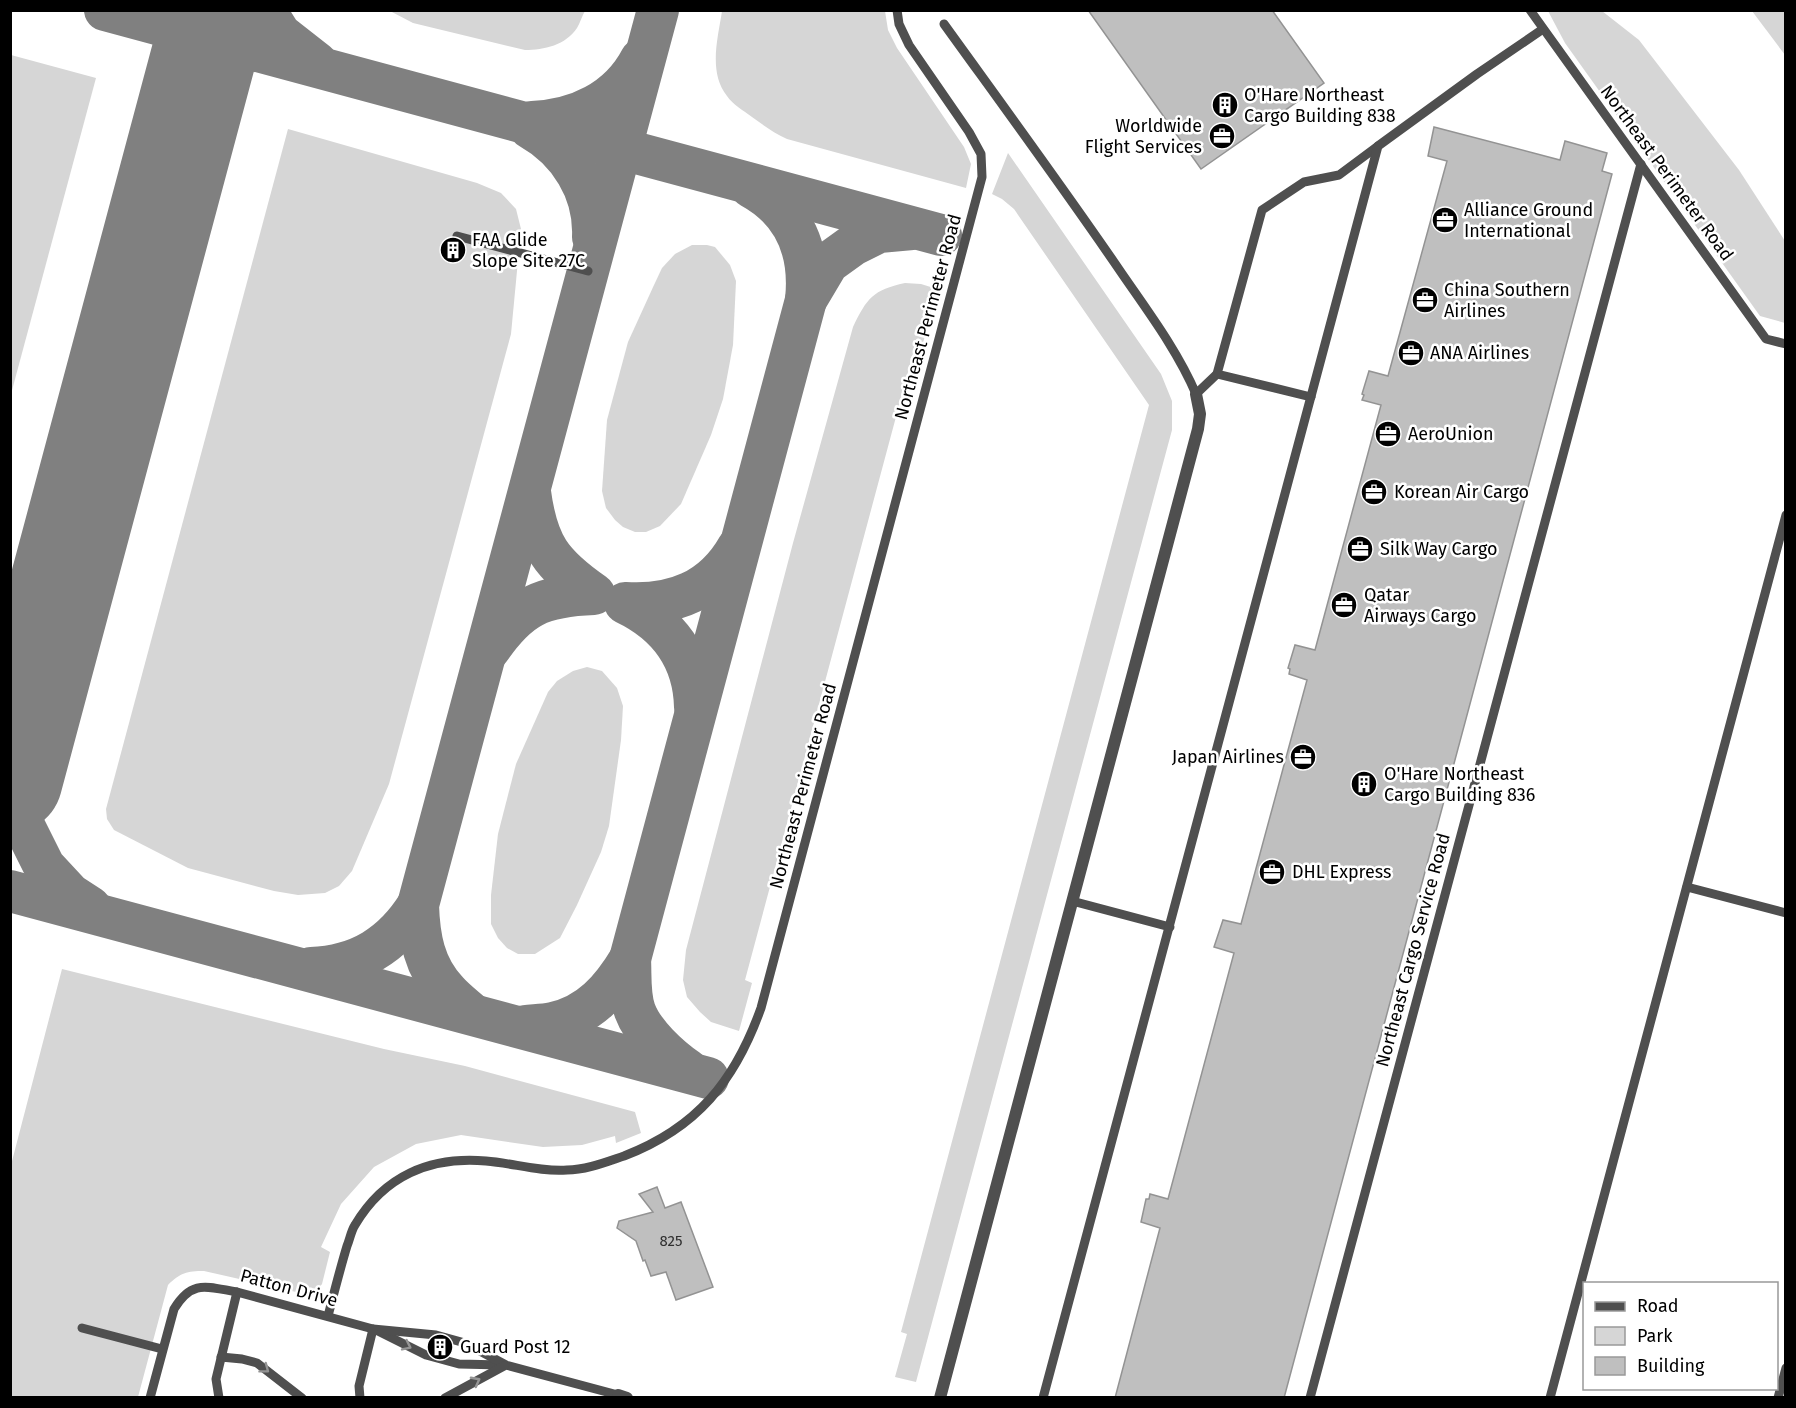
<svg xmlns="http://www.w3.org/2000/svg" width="1796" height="1408" viewBox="0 0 1796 1408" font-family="'Fira Sans',sans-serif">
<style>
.green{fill:#d6d6d6}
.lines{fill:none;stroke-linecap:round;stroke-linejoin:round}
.taxiway{stroke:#808080;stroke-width:42}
.runway{stroke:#808080;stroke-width:105}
.building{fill:#bfbfbf;stroke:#939393;stroke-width:1.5}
.service{stroke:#4f4f4f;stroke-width:9}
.minor{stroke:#4f4f4f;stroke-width:12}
.oneway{stroke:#959595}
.labels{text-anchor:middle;stroke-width:5;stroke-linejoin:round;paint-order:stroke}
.number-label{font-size:15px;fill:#303030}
.poi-label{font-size:18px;fill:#000;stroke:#fff;text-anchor:start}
.street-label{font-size:18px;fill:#000;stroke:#fff}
</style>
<rect width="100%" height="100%" fill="#fff"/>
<g class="green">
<path d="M390 11H585C582 16 580 23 577 28 566 45 544 50 525 50L413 23Z"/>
<path d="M722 11H885L888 30 897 48 964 147 971 164 966 188 787 139C774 133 763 125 752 117 743 110 733 105 727 96 708 72 718 38 722 11Z"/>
<path d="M1548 11H1602L1639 40 1739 170 1785 241V323L1760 316 1565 43Z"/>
<path d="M1752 11H1785V55Z"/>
<path d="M11 55 96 78 11 394 10 55Z"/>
<path d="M288 129 477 183 501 193 516 209 521 229 511 334 389 784 352 871 339 886 325 893 298 895 274 891 188 868 114 830 107 819 106 809Z"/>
<path d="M1008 153 1161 374 1172 401V430L916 1382 895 1377 907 1334 901 1332 1149 405 1014 209 1002 199 992 194Z"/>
<path d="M692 245H707L715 247 730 265 736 281 733 345 723 399 711 435 681 504 660 526 646 532H635L623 527 615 520 606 508 602 491 607 420 628 342 654 285 662 268 675 254Z"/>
<path d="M905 283 921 284 937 289 922 347 915 346 745 980 752 983 739 1031 711 1022 700 1012 687 997 683 980 686 950 793 543 853 327C867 298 873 290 905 283Z"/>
<path d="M587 667 602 671 617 688 623 706 621 740 609 826 601 852 577 905 560 938 535 954H518L507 948 498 938 491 924V895L498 834 516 764 548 692 557 681 573 671Z"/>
<path d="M62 969 384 1049 465 1066 635 1112 641 1133 616 1143 615 1136 582 1145 543 1147 461 1135 416 1144 374 1167 341 1204 321 1247 330 1252 322 1284 316 1292 305 1294 204 1271C187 1271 180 1273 168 1285L138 1397 11 1398V1165Z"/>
</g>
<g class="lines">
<g class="taxiway">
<path d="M105 10 941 235"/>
<path d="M265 10 280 34 317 63"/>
<path d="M532 122C577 120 619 101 641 59"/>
<path d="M530 128C569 150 595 191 593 237"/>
<path d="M751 187C795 211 811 252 806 300L828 263 853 245 879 232 912 229"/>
<path d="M489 650C519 606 541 596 594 594 551 564 537 545 530 492"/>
<path d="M695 707C694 658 669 624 625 603 673 606 713 591 738 547"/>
<path d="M10 776 13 773 21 820 44 866 70 894 90 907"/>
<path d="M10 891 708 1078"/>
<path d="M630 959 806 300"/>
<path d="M311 968C359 966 393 945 418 905"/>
<path d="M471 1013C463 1006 454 999 447 991 424 967 419 937 418 905L658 10"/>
<path d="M525 1026C534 1025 544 1025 553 1023 590 1015 612 989 630 959 631 976 629 995 635 1011 643 1033 669 1057 688 1070"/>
</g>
<path class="runway" d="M10 780 216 10"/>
</g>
<g class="building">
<path d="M1088 10H1272L1324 83 1201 169Z"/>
<path d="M1434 127 1560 160 1565 141 1607 153 1602 171 1612 174 1284 1398H1115L1160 1228 1141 1222 1146 1199H1149L1150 1194 1168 1199 1234 953 1214 947 1223 920 1241 924 1307 680 1289 674 1290 669 1288 668 1295 645 1315 650 1381 405 1362 400 1364 395 1362 394 1369 371 1388 376 1447 161 1428 156Z"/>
<path d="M657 1187 665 1208 681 1202 713 1287 676 1300 666 1272 651 1276 645 1260 643 1261 636 1241 617 1228 619 1221 653 1212 639 1194Z"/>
</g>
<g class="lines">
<g class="service">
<path d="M1530 10 1766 339 1786 344"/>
<path d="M944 24C1001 103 1059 182 1114 262 1143 305 1176 347 1196 394L1217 374"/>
<path d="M457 236 588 271"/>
<path d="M1311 397 1217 374 1262 210 1304 182 1339 175 1378 146"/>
<path d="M1687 887 1786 913"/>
<path d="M1072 901 1170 927"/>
<path d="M328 1316C334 1293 340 1269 347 1246 350 1239 351 1231 355 1225 384 1176 430 1156 486 1161 513 1163 539 1172 567 1170 586 1170 606 1162 624 1156 697 1128 735 1081 761 1008L982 177 981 154 969 132 909 45 899 24 897 10"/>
<path d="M82 1328 162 1349"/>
<path d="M378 1331 426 1355 459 1364 502 1365"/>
<path d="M221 1357 242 1359 257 1363 302 1398"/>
<path d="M150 1398 174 1309C192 1279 207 1287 237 1292L373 1329 436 1335 465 1343 506 1365 618 1395 617 1398"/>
<path d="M219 1398 216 1379 237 1292"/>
<path d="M360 1398 359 1386 373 1329"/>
<path d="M445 1398 504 1366"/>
<path d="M1043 1398 1378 146 1477 74 1543 29"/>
<path d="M1310 1398 1641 164"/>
<path d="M1550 1398 1786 515"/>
<path d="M1778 1398 1786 1368"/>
</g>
<g class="minor">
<path d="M618 1395 627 1398"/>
<path d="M940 1398 1198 429 1200 414 1196 394"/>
</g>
</g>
<defs><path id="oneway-chevron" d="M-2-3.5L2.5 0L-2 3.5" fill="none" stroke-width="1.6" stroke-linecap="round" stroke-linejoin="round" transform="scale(1.5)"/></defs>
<g class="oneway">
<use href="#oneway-chevron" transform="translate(407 1346) rotate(26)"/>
<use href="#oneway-chevron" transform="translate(265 1369) rotate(37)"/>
<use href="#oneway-chevron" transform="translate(476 1381) rotate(-28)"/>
</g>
<defs>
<symbol id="building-disc" viewBox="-11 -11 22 22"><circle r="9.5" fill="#000" stroke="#fff"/><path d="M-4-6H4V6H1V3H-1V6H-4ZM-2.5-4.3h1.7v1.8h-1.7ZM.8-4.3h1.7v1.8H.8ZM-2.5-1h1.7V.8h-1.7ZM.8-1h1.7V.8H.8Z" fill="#fff"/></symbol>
<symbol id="office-disc" viewBox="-11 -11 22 22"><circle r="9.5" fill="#000" stroke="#fff"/><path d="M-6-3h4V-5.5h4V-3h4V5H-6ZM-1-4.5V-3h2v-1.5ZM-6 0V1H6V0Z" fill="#fff"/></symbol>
</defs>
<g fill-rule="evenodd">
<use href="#building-disc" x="1210" y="90" width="30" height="30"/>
<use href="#office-disc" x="1207" y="121" width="30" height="30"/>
<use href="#office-disc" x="1430" y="205" width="30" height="30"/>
<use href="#building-disc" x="438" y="235" width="30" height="30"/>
<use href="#office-disc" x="1410" y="285" width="30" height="30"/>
<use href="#office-disc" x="1396" y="338" width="30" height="30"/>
<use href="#office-disc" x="1373" y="419" width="30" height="30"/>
<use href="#office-disc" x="1359" y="477" width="30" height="30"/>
<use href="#office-disc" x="1345" y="534" width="30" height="30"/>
<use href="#office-disc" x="1329" y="590" width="30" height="30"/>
<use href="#office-disc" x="1288" y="742" width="30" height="30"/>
<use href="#building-disc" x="1349" y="769" width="30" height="30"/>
<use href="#office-disc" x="1257" y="857" width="30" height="30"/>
<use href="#building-disc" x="425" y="1332" width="30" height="30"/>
</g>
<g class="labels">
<g class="number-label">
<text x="671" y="1246">825</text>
</g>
<g class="poi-label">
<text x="1244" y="101">O'Hare Northeast<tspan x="1244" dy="21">Cargo Building 838</tspan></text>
<text x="1202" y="132" text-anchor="end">Worldwide<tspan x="1202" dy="21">Flight Services</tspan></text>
<text x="1464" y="216">Alliance Ground<tspan x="1464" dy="21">International</tspan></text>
<text x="472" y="246">FAA Glide<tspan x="472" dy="21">Slope Site 27C</tspan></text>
<text x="1444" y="296">China Southern<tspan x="1444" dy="21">Airlines</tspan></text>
<text x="1430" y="359">ANA Airlines</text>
<text x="1408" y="440">AeroUnion</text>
<text x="1394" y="498">Korean Air Cargo</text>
<text x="1380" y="555">Silk Way Cargo</text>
<text x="1364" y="601">Qatar<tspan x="1364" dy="21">Airways Cargo</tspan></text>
<text x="1284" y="763" text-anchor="end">Japan Airlines</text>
<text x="1384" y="780">O'Hare Northeast<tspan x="1384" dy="21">Cargo Building 836</tspan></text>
<text x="1292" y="878">DHL Express</text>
<text x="460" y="1353">Guard Post 12</text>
</g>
<g class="street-label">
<text transform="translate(1667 173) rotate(54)" y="6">Northeast Perimeter Road</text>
<text transform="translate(928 317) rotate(-75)" y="6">Northeast Perimeter Road</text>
<text transform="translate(803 786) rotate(-75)" y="6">Northeast Perimeter Road</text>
<text transform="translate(1413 950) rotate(-75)" y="6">Northeast Cargo Service Road</text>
<text transform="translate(289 1288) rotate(15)" y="6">Patton Drive</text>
</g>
</g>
<rect width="1796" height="1408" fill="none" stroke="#000000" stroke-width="24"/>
<rect x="1583" y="1282" width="195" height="108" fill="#ffffff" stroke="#999999" stroke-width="1.5"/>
<rect x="1595" y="1302" width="30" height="9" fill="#4f4f4f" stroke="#999999" stroke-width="1.5"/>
<text x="1637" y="1312" font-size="18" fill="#000000">Road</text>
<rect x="1595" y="1327" width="30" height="18" fill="#d6d6d6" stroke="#999999" stroke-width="1.5"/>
<text x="1637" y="1342" font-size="18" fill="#000000">Park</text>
<rect x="1595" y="1357" width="30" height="18" fill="#bfbfbf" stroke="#999999" stroke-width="1.5"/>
<text x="1637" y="1372" font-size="18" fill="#000000">Building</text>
</svg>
